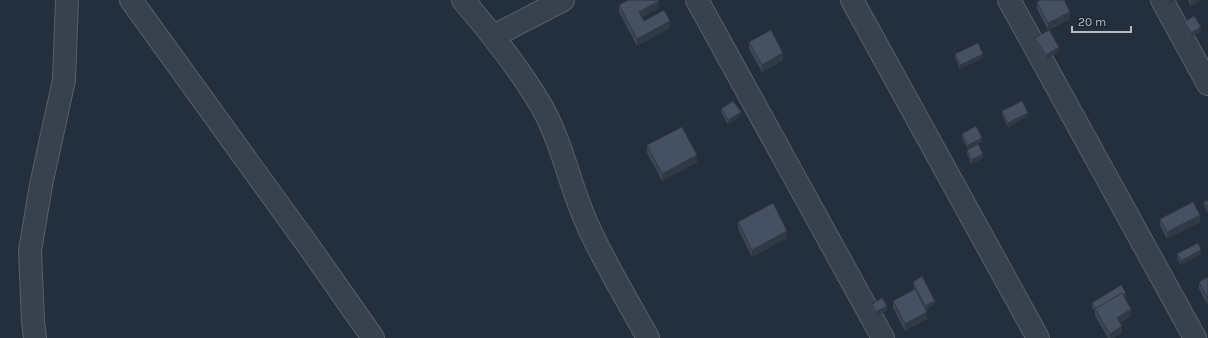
<svg xmlns="http://www.w3.org/2000/svg" width="1208" height="338" viewBox="0 0 1208 338" font-family="Karla,sans-serif">
<style>
.lines{fill:none;stroke-linecap:round;stroke-linejoin:round}
.minor-casing{stroke:#565f6c;stroke-width:24}
.minor{stroke:#38414e;stroke-width:22}
.wall{fill:#3b4654}
.shaded-wall{fill:#303945}
.building{fill:#455162;stroke:#303945}
</style>
<rect width="100%" height="100%" fill="#242f3e"/>
<g class="lines">
<defs>
<g id="minor">
<path d="M131 0 310 248 373 338"/>
<path d="M463 0C492 34 520 69 542 107 563 145 570 187 588 226 605 264 628 301 648 338"/>
<path d="M697 0 883 338"/>
<path d="M852 0 1038 338"/>
<path d="M1009 0 1195 338"/>
<path d="M1162 0 1208 84"/>
<path d="M494 36 563 0"/>
<path d="M35 338 33 321 30 251 41 185 64 80 67 0"/>
</g>
</defs>
<use href="#minor" class="minor-casing"/>
<use href="#minor" class="minor"/>
</g>
<g class="wall">
<path d="M1188 0H1201L1191 6Z"/>
<path d="M1037 2 1070 19 1048 30 1037 9Z"/>
<path d="M619 5 659 8 642 17 644 21 670 28 637 46 619 12Z"/>
<path d="M1184 22 1201 31 1191 37 1184 26Z"/>
<path d="M1035 38 1059 51 1046 59 1035 42Z"/>
<path d="M749 42 783 60 762 72 749 49Z"/>
<path d="M955 54 983 58 960 69 955 58Z"/>
<path d="M721 109 741 115 728 124 721 113Z"/>
<path d="M1002 111 1028 116 1008 127 1002 115Z"/>
<path d="M962 134 982 141 968 149 962 138Z"/>
<path d="M647 145 697 162 662 181 647 153Z"/>
<path d="M967 150 983 158 971 164 967 154Z"/>
<path d="M1208 200V213L1204 206V202Z"/>
<path d="M1160 219 1200 222 1167 239 1160 226Z"/>
<path d="M738 222 787 238 752 257 738 229Z"/>
<path d="M1177 254H1201L1181 265 1177 258Z"/>
<path d="M1208 277 1207 304 1199 289V282Z"/>
<path d="M913 282 935 304 926 310 927 319 905 331 893 308V301L915 290 913 285Z"/>
<path d="M1126 297 1125 298 1131 316 1120 323 1122 333 1114 338H1108L1095 316V312L1092 307V303Z"/>
<path d="M872 304 887 310 876 316 872 307Z"/>
</g>
<g class="shaded-wall">
<path d="M1169 0H1176L1169 4Z"/>
<path d="M1191 0H1201L1191 6Z"/>
<path d="M659 1V8L639 19V12Z"/>
<path d="M1070 12V19L1048 30V23Z"/>
<path d="M670 21V28L637 46V39Z"/>
<path d="M1201 27V31L1191 37V33Z"/>
<path d="M1059 47V51L1046 59V55Z"/>
<path d="M783 53V60L762 72V65Z"/>
<path d="M983 54V58L960 69V65Z"/>
<path d="M741 112V115L728 124V120Z"/>
<path d="M1028 113V116L1008 127V123Z"/>
<path d="M982 138V141L968 149V145Z"/>
<path d="M983 154V158L971 164V160Z"/>
<path d="M697 155V162L662 181V174Z"/>
<path d="M1200 215V222L1167 239V232Z"/>
<path d="M787 231V238L752 257V250Z"/>
<path d="M1201 250V254L1181 265V261Z"/>
<path d="M1126 293V297L1098 314Z"/>
<path d="M1208 296V303L1207 304V297Z"/>
<path d="M935 301V304L925 310V306Z"/>
<path d="M887 306V310L876 316V312Z"/>
<path d="M1131 309V316L1117 325V318Z"/>
<path d="M927 312V319L905 331V324Z"/>
<path d="M1122 326V333L1114 338H1110V334Z"/>
</g>
<g class="building">
<path d="M629 0H658L659 1 639 12 644 21 664 10 670 21 637 39 619 5Z"/>
<path d="M1041 0H1064L1070 12 1048 23 1037 2Z"/>
<path d="M1194 16 1201 27 1191 33 1184 22Z"/>
<path d="M771 30 783 53 762 65 749 42Z"/>
<path d="M1049 30 1059 47 1046 55 1035 38Z"/>
<path d="M978 43 983 54 960 65 955 54Z"/>
<path d="M733 101 741 112 728 120 721 109Z"/>
<path d="M1022 101 1028 113 1008 123 1002 111Z"/>
<path d="M976 126 982 138 968 145 962 134Z"/>
<path d="M682 127 697 155 662 174 647 145Z"/>
<path d="M978 144 983 154 971 160 967 150Z"/>
<path d="M1208 200V209L1204 202Z"/>
<path d="M1193 202 1200 215 1167 232 1160 219Z"/>
<path d="M773 203 787 231 752 250 738 222Z"/>
<path d="M1198 243 1201 250 1181 261 1177 254Z"/>
<path d="M922 276 935 301 925 306 913 282Z"/>
<path d="M1208 277V296L1207 297 1199 282Z"/>
<path d="M1121 285 1126 293 1123 295 1122 293 1096 309 1092 303Z"/>
<path d="M915 289 927 312 905 324 893 301Z"/>
<path d="M1122 293 1131 309 1117 318 1122 326 1110 334 1095 309Z"/>
<path d="M882 298 887 306 876 312 872 304Z"/>
</g>
<path d="M1072 26v6h59v-6" fill="none" stroke="#b4bcc9" stroke-width="2"/>
<text x="1078" y="26" font-size="12" fill="#b4bcc9" stroke="#1d2633" stroke-width="3" paint-order="stroke">20 m</text>
</svg>
